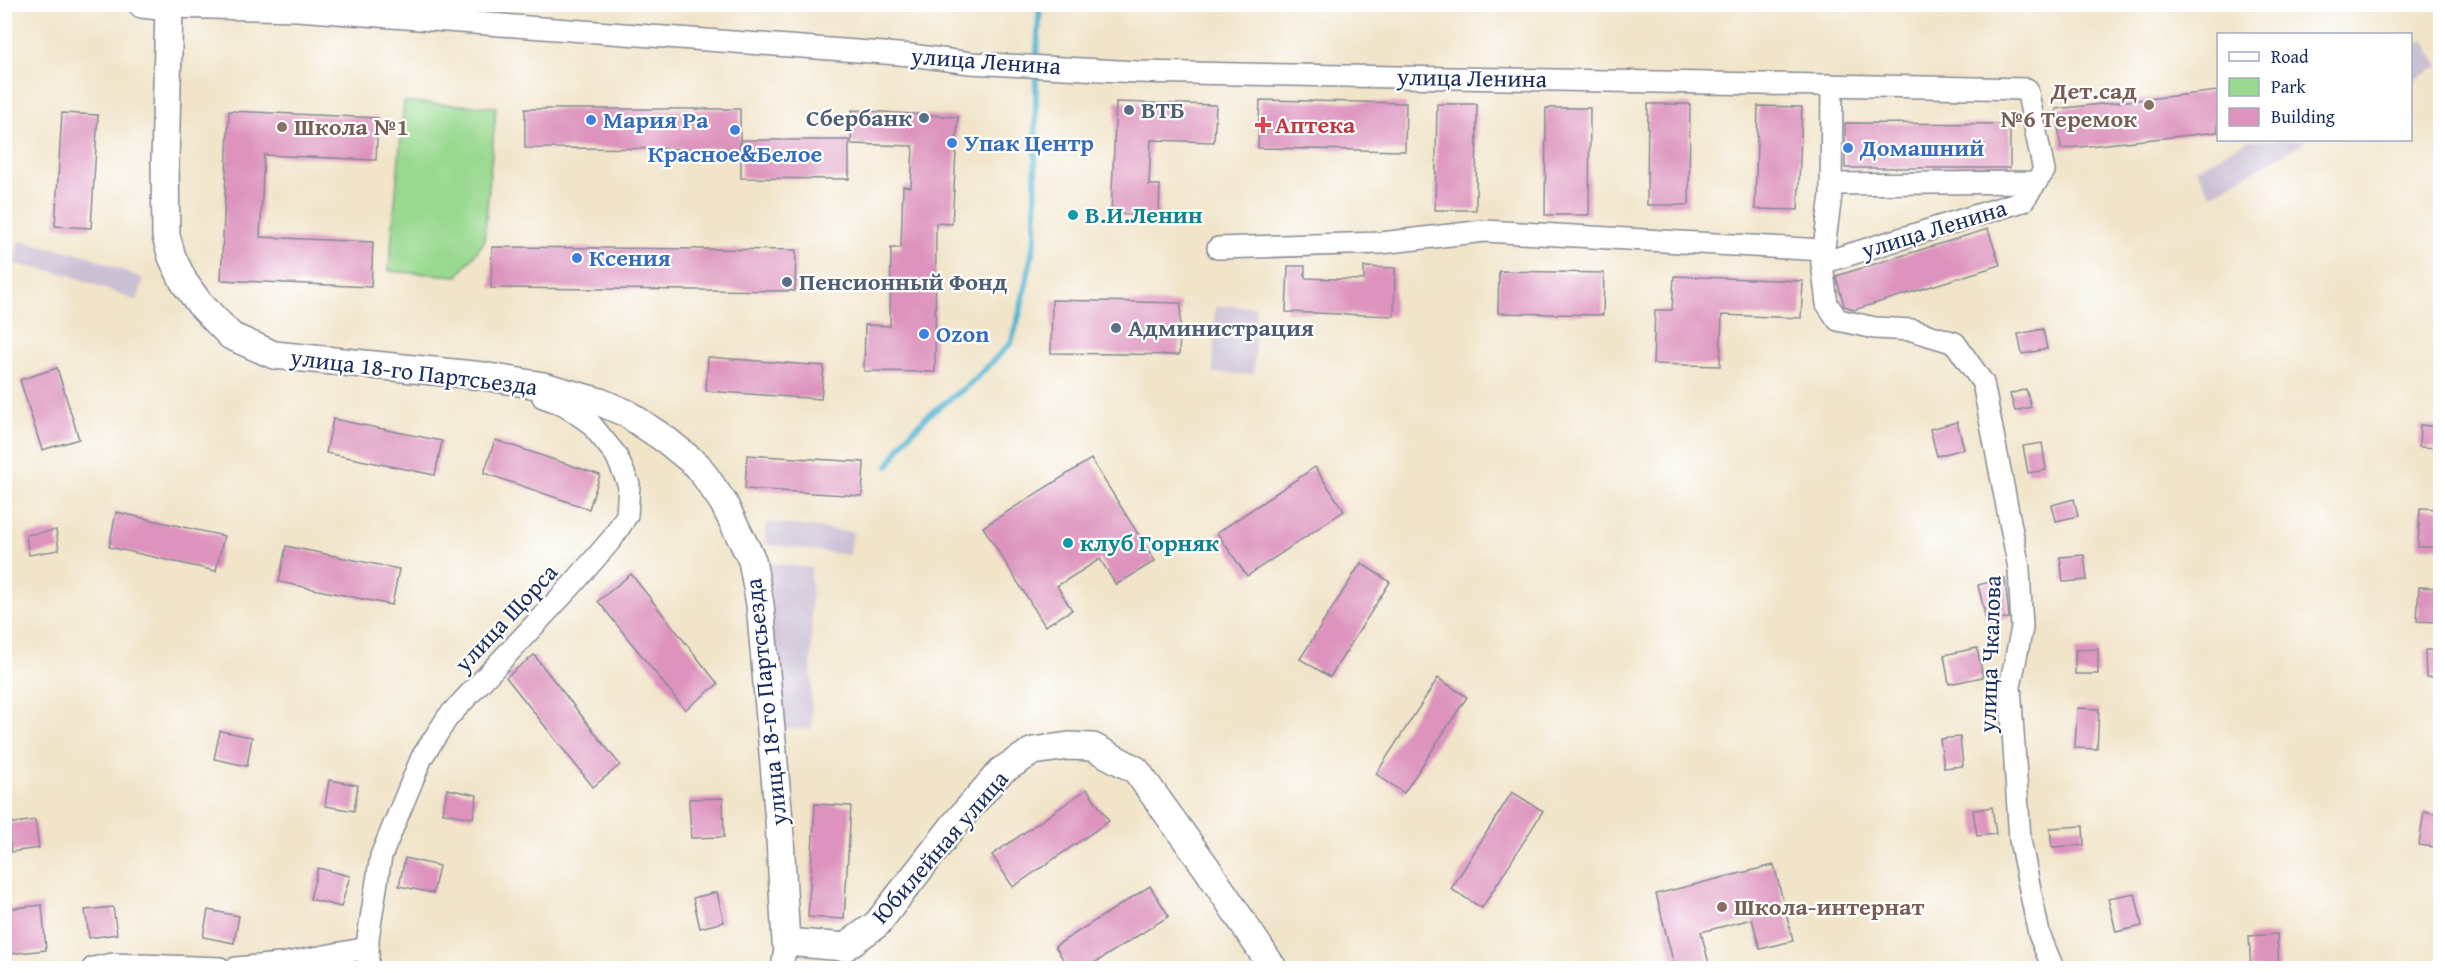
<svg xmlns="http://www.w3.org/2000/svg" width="2445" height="973" viewBox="0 0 2445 973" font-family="'Gentium Book Plus',serif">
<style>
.industrial{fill:#cbbfd4}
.green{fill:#99d98f;stroke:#5a8476;stroke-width:1.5}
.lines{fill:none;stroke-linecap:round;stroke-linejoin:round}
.stream{stroke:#53b5d2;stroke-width:6}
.building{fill:#dd93bd}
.minor-casing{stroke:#868a94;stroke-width:24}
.tertiary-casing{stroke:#868a94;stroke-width:30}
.minor{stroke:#fff;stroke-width:21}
.tertiary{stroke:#fff;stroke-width:27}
.education-dot{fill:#8d6e63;stroke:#fff;stroke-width:2}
.service-dot{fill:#5c6f8a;stroke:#fff;stroke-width:2}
.shop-dot{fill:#3f7fe0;stroke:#fff;stroke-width:2}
.health-dot{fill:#e0444e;stroke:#fff;stroke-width:2}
.culture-dot{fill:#0f9aa8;stroke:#fff;stroke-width:2}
.labels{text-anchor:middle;stroke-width:4.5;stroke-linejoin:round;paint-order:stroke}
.street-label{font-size:24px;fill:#1b2f5e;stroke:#fff}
.education-label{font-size:24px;font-weight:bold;fill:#785e54;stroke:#fff;text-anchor:start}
.service-label{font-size:24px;font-weight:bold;fill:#4e5e75;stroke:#fff;text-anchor:start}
.shop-label{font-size:24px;font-weight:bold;fill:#366cbe;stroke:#fff;text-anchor:start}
.health-label{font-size:24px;font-weight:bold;fill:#be3a42;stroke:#fff;text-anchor:start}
.culture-label{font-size:24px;font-weight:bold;fill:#0d838f;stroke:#fff;text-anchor:start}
</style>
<rect width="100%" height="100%" fill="#fff"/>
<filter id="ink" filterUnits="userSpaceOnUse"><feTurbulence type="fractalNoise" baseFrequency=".0167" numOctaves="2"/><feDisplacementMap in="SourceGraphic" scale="12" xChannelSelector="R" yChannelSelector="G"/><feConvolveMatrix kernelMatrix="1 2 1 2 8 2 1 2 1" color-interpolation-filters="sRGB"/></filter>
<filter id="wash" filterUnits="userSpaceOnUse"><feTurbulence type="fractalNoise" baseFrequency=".008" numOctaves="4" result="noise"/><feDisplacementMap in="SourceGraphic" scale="24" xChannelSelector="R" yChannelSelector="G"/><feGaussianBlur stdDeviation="1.35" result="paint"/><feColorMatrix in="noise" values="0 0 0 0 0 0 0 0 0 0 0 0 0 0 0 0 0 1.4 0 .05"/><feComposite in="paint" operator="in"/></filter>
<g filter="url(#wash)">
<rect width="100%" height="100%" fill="#f1e4c9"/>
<g class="industrial">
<path d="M2424 40 2439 66 2411 82V47Z"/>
<path d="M2248 140H2308L2211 195 2196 169Z"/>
<path d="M19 241 86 255 143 279 137 301 67 274 14 264Z"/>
<path d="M1215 306 1256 307 1254 374 1213 373Z"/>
<path d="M767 522 853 532 850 555 764 544Z"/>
<path d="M769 563 811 568 812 729 776 728Z"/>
</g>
<path class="green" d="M404 102 496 107 484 242 458 276 389 271Z"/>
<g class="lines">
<path class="stream" d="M888 466 906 438 927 416 970 384 1011 343 1020 312 1035 239 1036 65 1040 4"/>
</g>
<g id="blocks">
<g class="building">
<path d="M2218 91V132L2061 149 2056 109Z"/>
<path d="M1260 100 1406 103 1405 151 1258 148Z"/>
<path d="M1116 102 1216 105 1214 142 1151 140 1149 185H1160L1159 216 1111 214Z"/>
<path d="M1437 104H1477L1476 210H1435Z"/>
<path d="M1648 104H1690L1689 205H1647Z"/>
<path d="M1758 106 1802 107 1798 210 1755 209Z"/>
<path d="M1546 108H1590L1589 215H1545Z"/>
<path d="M525 109H740V149L525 148Z"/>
<path d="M852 110 958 117 952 224 936 223 935 372 864 371 865 325 890 326 891 248H901L903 186 911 187 913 146 851 144Z"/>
<path d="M229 111 378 118 376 160 264 155 260 237 373 242 371 287 221 280Z"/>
<path d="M62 113 98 115 91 228 55 226Z"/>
<path d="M1845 123 2010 124V168H1845Z"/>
<path d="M741 140H849V179L741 178Z"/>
<path d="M1988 229 2000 265 1854 310 1844 306 1836 276Z"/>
<path d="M492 247 796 250 795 291 491 288Z"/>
<path d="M1288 266H1305V278L1364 280V267L1395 268 1394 316 1286 312Z"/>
<path d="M1499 271 1604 273 1603 315 1498 313Z"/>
<path d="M1674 276 1803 281 1801 318 1722 315 1720 366 1653 364 1655 310H1672Z"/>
<path d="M1052 300 1181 303 1179 355 1051 353Z"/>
<path d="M2043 329 2047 349 2022 354 2018 334Z"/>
<path d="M708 357 824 366 821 399 706 391Z"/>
<path d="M57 368 79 439 42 450 20 380Z"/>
<path d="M2026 389 2031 407 2015 411 2010 394Z"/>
<path d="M333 419 442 441 435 475 326 453Z"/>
<path d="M1957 422 1964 449 1937 456 1930 429Z"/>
<path d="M2420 425 2440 427V448L2419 447Z"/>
<path d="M495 440 600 475 589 509 484 473Z"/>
<path d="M2042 443 2046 470 2028 473 2023 446Z"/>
<path d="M747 455 864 462 862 496 745 489Z"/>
<path d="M1091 459 1155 561 1116 585 1100 559 1057 586 1072 610 1045 626 983 527Z"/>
<path d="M1315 467 1344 511 1247 576 1217 533Z"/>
<path d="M2074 499 2078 516 2056 521 2052 505Z"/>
<path d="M2420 508 2440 509 2439 547H2418Z"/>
<path d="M116 512 224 536 216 571 109 547Z"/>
<path d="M56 530 59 550 29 555 26 535Z"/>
<path d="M286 546 399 569 392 605 279 582Z"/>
<path d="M2084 555 2087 580 2063 582 2060 557Z"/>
<path d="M1361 563 1390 582 1330 677 1300 659Z"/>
<path d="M631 574 718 684 685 710 598 601Z"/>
<path d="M2005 578 2009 618 1987 623 1978 585Z"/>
<path d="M2419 587 2440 588 2439 622 2417 621Z"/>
<path d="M1977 648 1983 677 1949 684 1944 655Z"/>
<path d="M2098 649V674H2075V650Z"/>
<path d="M2425 650H2440V677H2426Z"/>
<path d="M534 655 620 765 593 787 506 677Z"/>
<path d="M1438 678 1467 697 1404 793 1376 774Z"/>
<path d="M2077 708 2099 709 2097 749 2075 748Z"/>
<path d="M220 731 252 737 247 766 214 759Z"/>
<path d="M1960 737 1963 766 1944 768 1940 739Z"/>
<path d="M329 780 358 785 354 811 325 806Z"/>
<path d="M447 789 477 795 473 818 443 813Z"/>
<path d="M1087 789 1109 821 1013 887 992 855Z"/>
<path d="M1512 792 1543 811 1482 908 1451 889Z"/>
<path d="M723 798 724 837 691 838 689 799Z"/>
<path d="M815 804 851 806 844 919 808 917Z"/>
<path d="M1992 807 1996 834 1977 836 1973 810Z"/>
<path d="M2424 811 2440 814V848L2419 845Z"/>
<path d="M35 820 39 848 11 852 7 824Z"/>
<path d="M2083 826 2084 845 2052 847 2050 828Z"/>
<path d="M405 858 439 866 433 893 399 886Z"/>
<path d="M1774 865 1793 941 1760 949 1752 919 1701 932 1709 964 1691 969H1675L1656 894Z"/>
<path d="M318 868 350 876 341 907 310 899Z"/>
<path d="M1150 886 1169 916 1085 969H1069L1055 946Z"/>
<path d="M717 892 724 922 700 928 693 898Z"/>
<path d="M2135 893 2142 926 2116 932 2108 898Z"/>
<path d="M42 905 46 950 9 954 5 909Z"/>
<path d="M113 907 117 934 89 938 85 910Z"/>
<path d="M208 910 239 916 234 943 203 937Z"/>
<path d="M2277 934 2279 968 2251 969 2249 936Z"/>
</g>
</g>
</g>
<g filter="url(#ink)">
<use href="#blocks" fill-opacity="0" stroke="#868a94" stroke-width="1.5"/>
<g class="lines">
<defs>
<g id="minor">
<path d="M169 7 297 10 911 55 970 63 1137 72 2027 89 2044 171 2036 182 1831 184"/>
<path d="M1832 86 1831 195 1822 263 1827 304 1838 320 1875 328 1912 330 1955 343 1983 383 2019 568 2022 628 2010 686 2020 840 2039 934 2053 968"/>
<path d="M1218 248 1381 243 1485 231 1823 250"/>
<path d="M1822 263 2023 201 2036 182"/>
<path d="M93 968 113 964 220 968"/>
<path d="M236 968 281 964 368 948"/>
<path d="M368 968V938L381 856 422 757 448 717 572 585 612 539 627 515 629 485 616 455 590 423 565 405 543 397"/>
<path d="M782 968 786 942"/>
</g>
<path id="tertiary" d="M142 4 169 7 165 162 166 236 172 257 184 282 199 303 231 336 274 355 483 376 543 386 600 402 626 413 666 440 698 466 723 502 752 560 760 604 779 821 786 942 845 947 877 924 955 824 1001 771 1033 751 1069 746 1093 747 1136 770 1206 867 1273 968"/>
</defs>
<use href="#minor" class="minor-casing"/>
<use href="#tertiary" class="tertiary-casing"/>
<use href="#minor" class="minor"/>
<use href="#tertiary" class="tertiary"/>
</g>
</g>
<g class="education-dot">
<circle cx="2149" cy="105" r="6"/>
<circle cx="282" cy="127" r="6"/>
<circle cx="1722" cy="907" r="6"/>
</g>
<g class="service-dot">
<circle cx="1129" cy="110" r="6"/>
<circle cx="924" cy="118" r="6"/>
<circle cx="787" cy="282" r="6"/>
<circle cx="1116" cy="328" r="6"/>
</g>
<g class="shop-dot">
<circle cx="591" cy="120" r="6"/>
<circle cx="735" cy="130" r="6"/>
<circle cx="952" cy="143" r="6"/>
<circle cx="1848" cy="148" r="6"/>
<circle cx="577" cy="258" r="6"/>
<circle cx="924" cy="334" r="6"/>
</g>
<path class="health-dot" d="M1260 116h6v6h6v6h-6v6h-6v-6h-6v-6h6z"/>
<g class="culture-dot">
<circle cx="1073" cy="215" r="6"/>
<circle cx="1068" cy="543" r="6"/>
</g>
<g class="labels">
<g class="street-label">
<text transform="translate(986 61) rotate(4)" y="8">улица Ленина</text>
<text transform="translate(1472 78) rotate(1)" y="8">улица Ленина</text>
<text transform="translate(1934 229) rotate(-17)" y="8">улица Ленина</text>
<text transform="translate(414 372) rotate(7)" y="8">улица 18-го Партсьезда</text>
<text transform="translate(506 618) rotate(-47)" y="8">улица Щорса</text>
<text transform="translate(1990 654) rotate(-88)" y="8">улица Чкалова</text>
<text transform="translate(766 702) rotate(-96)" y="8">улица 18-го Партсьезда</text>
<text transform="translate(940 847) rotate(-49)" y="8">Юбилейная улица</text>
</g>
<g class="education-label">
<text x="2137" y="99" text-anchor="end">Дет.сад<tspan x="2137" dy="28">№6 Теремок</tspan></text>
<text x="294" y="135">Школа №1</text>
<text x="1734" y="915">Школа-интернат</text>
</g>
<g class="service-label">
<text x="1141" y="118">ВТБ</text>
<text x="912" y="126" text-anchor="end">Сбербанк</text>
<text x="799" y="290">Пенсионный Фонд</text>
<text x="1128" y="336">Администрация</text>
</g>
<g class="shop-label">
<text x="603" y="128">Мария Ра</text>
<text x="964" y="151">Упак Центр</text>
<text x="1860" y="156">Домашний</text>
<text x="735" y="162" text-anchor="middle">Красное&amp;Белое</text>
<text x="589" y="266">Ксения</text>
<text x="936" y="342">Ozon</text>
</g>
<g class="health-label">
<text x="1275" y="133">Аптека</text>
</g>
<g class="culture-label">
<text x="1085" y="223">В.И.Ленин</text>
<text x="1080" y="551">клуб Горняк</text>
</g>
</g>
<rect width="2445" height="973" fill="none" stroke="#fff" stroke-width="24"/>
<rect x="2217" y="33" width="195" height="108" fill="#ffffff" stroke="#a4acbf" stroke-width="1.5"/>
<rect x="2229" y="52" width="30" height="9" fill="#ffffff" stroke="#a4acbf" stroke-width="1.5"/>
<text x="2271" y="63" font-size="18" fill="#1b2f5e">Road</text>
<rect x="2229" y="78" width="30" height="18" fill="#99d98f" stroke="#a4acbf" stroke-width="1.5"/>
<text x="2271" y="93" font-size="18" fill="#1b2f5e">Park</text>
<rect x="2229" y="108" width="30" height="18" fill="#dd93bd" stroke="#a4acbf" stroke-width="1.5"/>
<text x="2271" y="123" font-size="18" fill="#1b2f5e">Building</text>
</svg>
